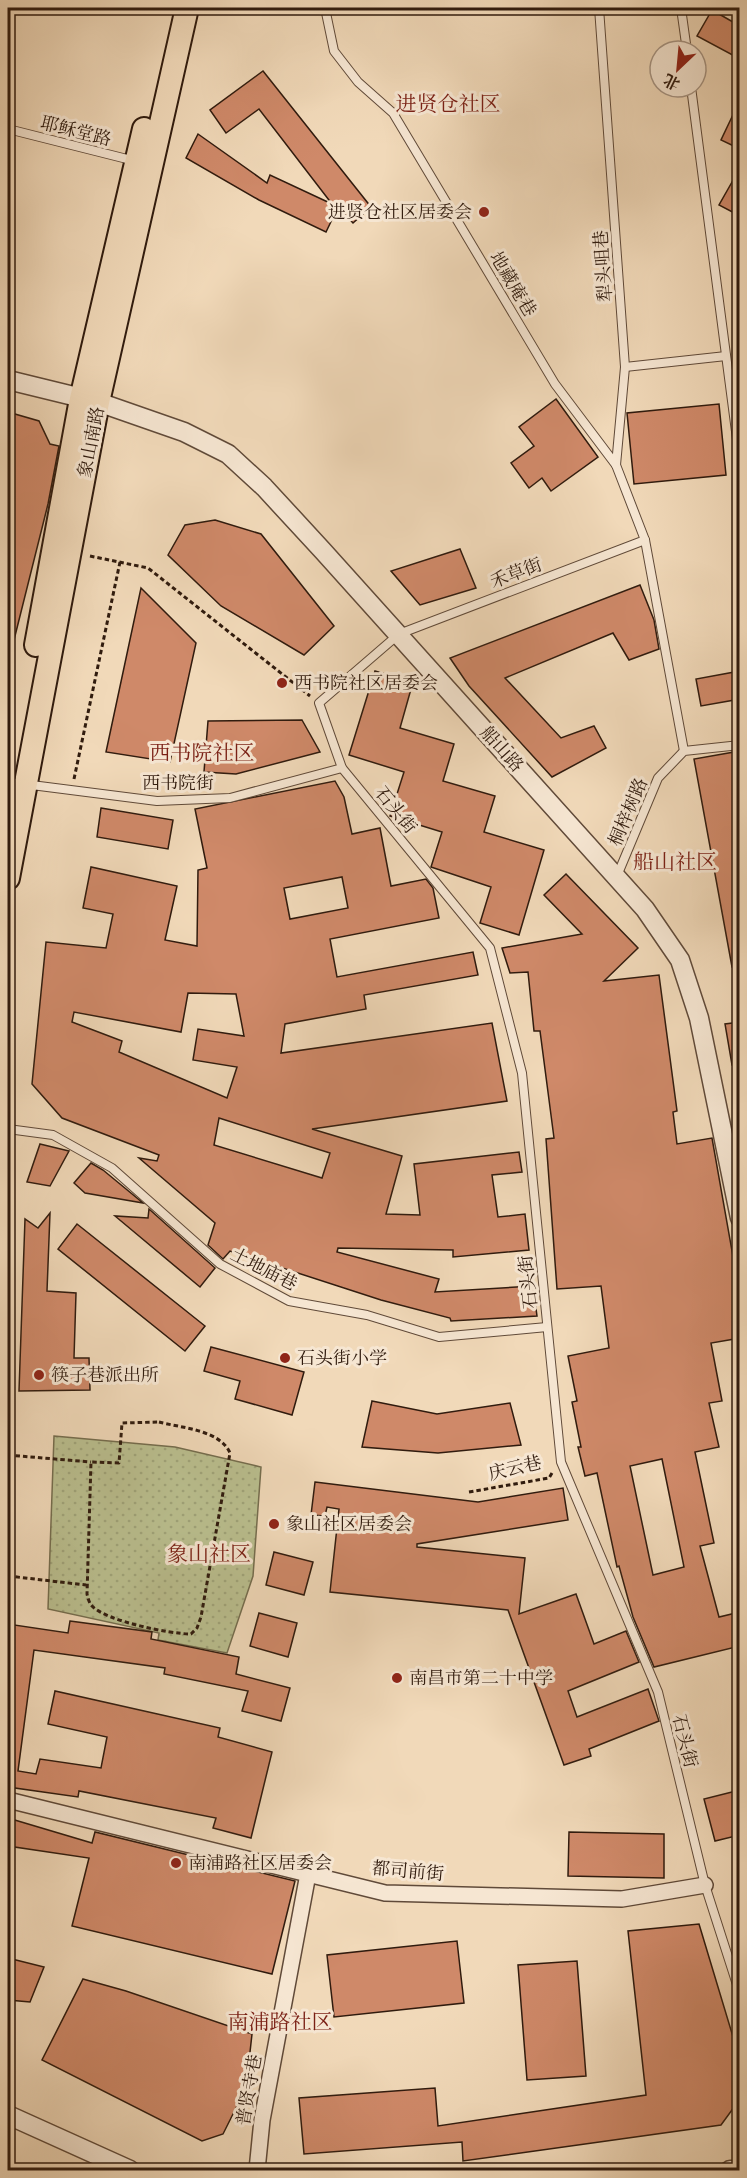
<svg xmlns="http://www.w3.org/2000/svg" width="747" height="2178" viewBox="0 0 747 2178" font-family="Alegreya,'Noto Serif SC',serif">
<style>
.park{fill:url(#park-dots);stroke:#756d4e;stroke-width:1.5}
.building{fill:#cf8969;stroke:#301b0e;stroke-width:1.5;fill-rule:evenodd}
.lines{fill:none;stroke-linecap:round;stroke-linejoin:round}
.service-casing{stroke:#604a39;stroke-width:10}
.minor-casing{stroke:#604a39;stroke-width:18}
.tertiary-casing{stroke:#604a39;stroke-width:21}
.primary-casing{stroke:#301b0e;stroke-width:26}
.path{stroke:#301b0e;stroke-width:3;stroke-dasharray:4.5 3;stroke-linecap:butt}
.service{stroke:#f6e6d2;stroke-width:8}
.minor{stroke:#f6e6d2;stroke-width:15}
.tertiary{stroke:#f6e6d2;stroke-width:18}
.primary{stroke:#f1d9b9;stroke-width:22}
.poi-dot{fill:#8f2418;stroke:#f6e6d2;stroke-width:2}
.labels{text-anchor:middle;stroke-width:6;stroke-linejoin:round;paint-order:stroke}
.street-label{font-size:18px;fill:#301b0e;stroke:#f6e6d2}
.poi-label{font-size:18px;fill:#301b0e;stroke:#f6e6d2;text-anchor:start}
.quarter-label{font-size:21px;fill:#7a1f14;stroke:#f6e6d2}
</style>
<defs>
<pattern id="park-dots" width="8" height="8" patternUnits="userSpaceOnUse" patternTransform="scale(1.5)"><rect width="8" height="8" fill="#babf8f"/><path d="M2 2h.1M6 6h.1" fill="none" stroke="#a0a47a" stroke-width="1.8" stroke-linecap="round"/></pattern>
</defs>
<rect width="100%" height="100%" fill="#f1d9b9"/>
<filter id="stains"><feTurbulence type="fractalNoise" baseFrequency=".00333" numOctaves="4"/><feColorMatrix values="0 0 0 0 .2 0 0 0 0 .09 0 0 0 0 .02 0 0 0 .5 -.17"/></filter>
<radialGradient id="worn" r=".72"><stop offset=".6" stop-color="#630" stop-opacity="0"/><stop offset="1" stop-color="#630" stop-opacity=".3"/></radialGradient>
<path class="park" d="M54 1436 175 1447 261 1467 253 1576 227 1653 158 1640 159 1633 48 1609Z"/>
<g class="building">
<path d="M712 10 740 26V59L697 36Z"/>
<path d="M263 71 371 207 353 223 338 207 326 232 259 200 186 158 198 134 267 183 270 175 332 204 259 109 226 133 210 110Z"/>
<path d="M740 100V149L721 140Z"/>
<path d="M740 168V216L719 205Z"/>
<path d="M556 399 598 457 551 491 542 478 529 488 511 463 534 446 519 427Z"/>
<path d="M719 404 726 475 634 484 627 413Z"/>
<path d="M8 412 39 421 50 444 59 446 48 504 13 644H8Z"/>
<path d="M215 520 261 534 334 626 304 655 221 606 168 555 185 525Z"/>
<path d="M460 549 476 588 420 605 391 571Z"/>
<path d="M640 585 654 620 659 649 629 660 613 633 505 678 561 738 594 726 606 748 552 777 469 686 450 658Z"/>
<path d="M141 588 196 643 170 762 106 752Z"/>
<path d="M375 671 413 682 400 728 454 744 443 781 495 796 484 832 544 850 519 935 480 923 491 887 431 867 442 832 390 816 404 772 349 755Z"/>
<path d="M740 671V699L701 706 696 679Z"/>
<path d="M302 720 320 752 236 774 204 772 208 721Z"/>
<path d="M740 751V967H732L694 759Z"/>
<path d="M335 781 344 797 352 834 380 828 391 886 426 879 433 888 439 918 330 939 337 977 473 952 478 975 364 995 366 1009 285 1024 281 1053 492 1023 507 1101 312 1129 402 1156 386 1214 420 1215 414 1164 519 1152 522 1172 492 1175 498 1217 525 1214 529 1250 453 1257V1250L338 1248 337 1252 439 1279 435 1292 533 1286 537 1316 451 1321 450 1318 381 1300 230 1251 223 1259 208 1245 215 1223 139 1158 157 1161 159 1155 62 1118 32 1084 46 942 106 948 113 914 83 908 91 867 177 886 165 940 197 946 198 870 207 868 195 809ZM342 877 348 908 290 919 284 888ZM188 993 236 994 244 1036 198 1029 193 1060 237 1067 227 1098 119 1052 122 1041 72 1022 74 1012 181 1032ZM219 1118 330 1153 322 1178 214 1145Z"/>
<path d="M101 808 173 820 168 849 97 837Z"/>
<path d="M566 874 638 948 604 981 659 975 677 1111 673 1112 677 1144 712 1138 740 1296V1338L711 1343 722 1401 709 1403 719 1447 695 1452 714 1543 700 1546 719 1617 740 1612V1646L654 1667 633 1617 619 1566 617 1567 597 1473 585 1476 578 1447H581L572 1402 577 1401 568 1356 609 1348 601 1286 557 1289 546 1139 554 1138 540 1031H534L528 972 510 973 502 948 582 934 544 895ZM662 1459 684 1567 653 1575 630 1466Z"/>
<path d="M740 1022V1064L732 1065 725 1024Z"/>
<path d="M40 1144 69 1151 50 1186 27 1182Z"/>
<path d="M91 1163 103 1170 143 1203 85 1193 74 1183Z"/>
<path d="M149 1209 215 1268 200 1287 115 1216 148 1218Z"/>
<path d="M50 1213 47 1291 76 1293 74 1358H89L90 1390 19 1391 25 1219 38 1228Z"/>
<path d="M77 1224 205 1326 185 1351 58 1249Z"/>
<path d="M211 1347 304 1372 292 1415 235 1399 240 1381 204 1371Z"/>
<path d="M372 1401 437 1414 510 1403 521 1445 438 1453 362 1447Z"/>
<path d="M315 1482 478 1502 563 1488 568 1520 417 1544V1547L525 1558 519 1614 576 1594 594 1644 626 1631 639 1662 568 1691 577 1717 648 1689 659 1721 589 1749 591 1756 564 1765 508 1610 330 1592 339 1509 327 1507 325 1516 311 1515Z"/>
<path d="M274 1552 313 1562 304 1595 266 1585Z"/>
<path d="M259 1613 297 1623 288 1657 250 1646Z"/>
<path d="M70 1621 152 1632 151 1639 239 1657 236 1674 290 1688 281 1721 242 1711 248 1691 164 1674 165 1668 34 1650 18 1771 36 1774 40 1759 101 1768 107 1737 48 1724 55 1691 220 1728 218 1737 272 1752 251 1838 213 1828 216 1818 79 1791 78 1797 8 1787V1624L68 1633Z"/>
<path d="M740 1790V1835L715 1841 704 1799Z"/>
<path d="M8 1818 92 1843 95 1832 295 1881 272 1974 72 1926 89 1858 8 1846Z"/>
<path d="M569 1832 664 1834V1878L568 1876Z"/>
<path d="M699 1924 740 2060V2099L721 2125 463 2161 462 2142 304 2154 299 2098 435 2088 438 2126 646 2095 628 1931Z"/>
<path d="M457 1941 464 2003 334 2017 327 1955Z"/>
<path d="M8 1958 44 1967 30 2002 8 2000Z"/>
<path d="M577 1961 586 2076 527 2080 518 1965Z"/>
<path d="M83 1979 126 1991 252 2034 246 2088 223 2134 202 2141 42 2060Z"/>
</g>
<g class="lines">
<defs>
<g id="service">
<path d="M325 8 334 51 358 82 393 113 555 384 616 465 645 540 399 634 319 703 342 768 490 948 522 1073 561 1462 658 1692 705 1885 740 1994"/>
<path d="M599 8 625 367 616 465"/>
<path d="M681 8 687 51"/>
<path d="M691 87 740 462"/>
<path d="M8 129 135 161"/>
<path d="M625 367 726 356"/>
<path d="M645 540 684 751"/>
<path d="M8 782 157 801 230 798 342 768"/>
<path d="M617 876 658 778 684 751 740 745"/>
<path d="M8 1129 53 1135 112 1168 220 1264 289 1301 367 1315 439 1337 547 1327"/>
</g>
<g id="minor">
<path d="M8 1800 385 1893 622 1899 705 1885"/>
<path d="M257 2170 262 2120 308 1874"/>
</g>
<g id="tertiary">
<path d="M8 380 98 402 184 432 228 454 264 487 323 551 645 909 680 960 699 1018 740 1218"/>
<path d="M8 2115 130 2170"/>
<path d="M730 2170H740"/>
</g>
<g id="primary">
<path d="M36 645 81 399 144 129"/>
<path d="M8 878 98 402 187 8"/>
</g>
</defs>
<use href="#service" class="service-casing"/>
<use href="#minor" class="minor-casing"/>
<use href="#tertiary" class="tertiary-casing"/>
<use href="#primary" class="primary-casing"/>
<g class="path">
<path d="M90 556 148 568 310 696"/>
<path d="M74 779 120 562"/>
<path d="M159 1422C182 1428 220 1430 230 1453L201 1617 197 1628 191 1634C170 1634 106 1621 92 1606 89 1603 88 1598 87 1594L91 1462 119 1463 122 1423Z"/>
<path d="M8 1455 91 1462"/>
<path d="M469 1492 549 1478 552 1473"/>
<path d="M8 1576 86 1585"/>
</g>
<use href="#service" class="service"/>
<use href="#minor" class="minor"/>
<use href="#tertiary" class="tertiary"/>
<use href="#primary" class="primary"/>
</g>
<g class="poi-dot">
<circle cx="484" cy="212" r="6"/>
<circle cx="282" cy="683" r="6"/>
<circle cx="285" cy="1358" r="6"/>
<circle cx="39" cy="1375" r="6"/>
<circle cx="274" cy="1524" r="6"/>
<circle cx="397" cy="1678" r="6"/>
<circle cx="176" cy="1863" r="6"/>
</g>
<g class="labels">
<g class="street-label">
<text transform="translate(76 131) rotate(14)" y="6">耶稣堂路</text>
<text transform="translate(603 266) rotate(-94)" y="6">犁头咀巷</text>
<text transform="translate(513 284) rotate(59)" y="6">地藏庵巷</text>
<text transform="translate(91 442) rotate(-79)" y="6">象山南路</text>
<text transform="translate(516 573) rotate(-21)" y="6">禾草街</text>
<text transform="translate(502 749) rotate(48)" y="6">船山路</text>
<text x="178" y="789">西书院街</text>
<text transform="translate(396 810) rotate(51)" y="6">石头街</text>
<text transform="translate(628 812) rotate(-67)" y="6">桐梓树路</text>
<text transform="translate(264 1269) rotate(27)" y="6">土地庙巷</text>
<text transform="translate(528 1282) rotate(-96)" y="6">石头街</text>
<text transform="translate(515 1468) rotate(-13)" y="6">庆云巷</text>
<text transform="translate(685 1741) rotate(76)" y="6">石头街</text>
<text transform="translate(408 1871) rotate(5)" y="6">都司前街</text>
<text transform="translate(249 2090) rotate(-80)" y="6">普贤寺巷</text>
</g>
<g class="poi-label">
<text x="472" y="218" text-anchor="end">进贤仓社区居委会</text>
<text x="294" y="689">西书院社区居委会</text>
<text x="297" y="1364">石头街小学</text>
<text x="51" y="1381">筷子巷派出所</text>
<text x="286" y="1530">象山社区居委会</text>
<text x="409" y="1684">南昌市第二十中学</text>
<text x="188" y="1869">南浦路社区居委会</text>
</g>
<g class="quarter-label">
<text x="448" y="111">进贤仓社区</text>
<text x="202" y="760">西书院社区</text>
<text x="675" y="869">船山社区</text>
<text x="209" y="1561">象山社区</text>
<text x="280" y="2029">南浦路社区</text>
</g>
</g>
<rect width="747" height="2178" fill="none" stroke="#f1d9b9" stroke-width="30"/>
<rect x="9" y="9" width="729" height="2160" fill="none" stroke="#301b0e" stroke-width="3"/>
<rect x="15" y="15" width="717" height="2148" fill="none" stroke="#301b0e" stroke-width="1.5"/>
<g transform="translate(678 69) rotate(206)"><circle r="28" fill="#f6e6d2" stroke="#a79584" stroke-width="1.5"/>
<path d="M0-4.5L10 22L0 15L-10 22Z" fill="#8f2418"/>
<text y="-9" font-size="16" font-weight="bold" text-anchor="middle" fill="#301b0e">北</text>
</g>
<rect width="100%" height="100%" filter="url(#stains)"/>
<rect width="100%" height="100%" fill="url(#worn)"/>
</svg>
